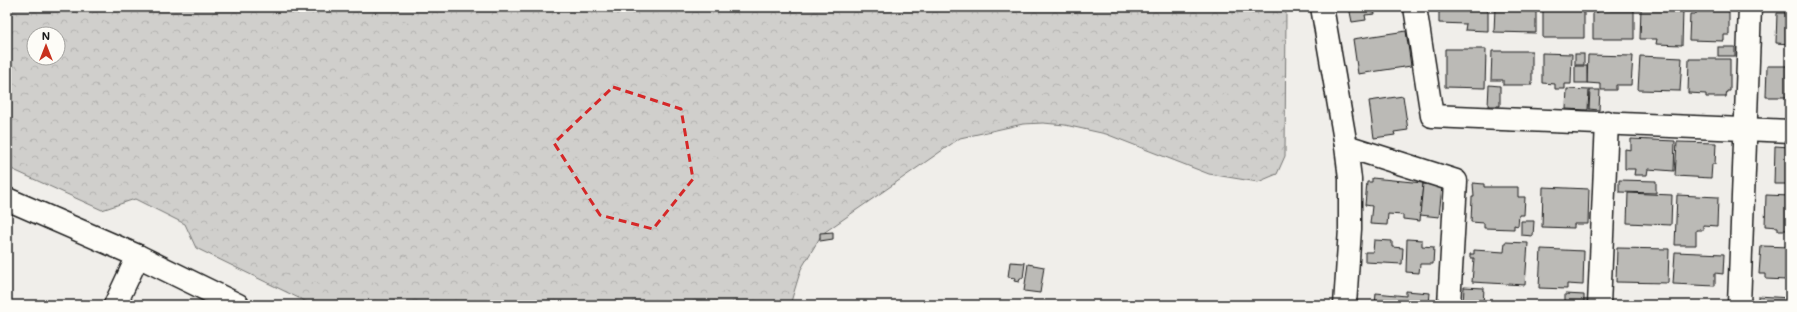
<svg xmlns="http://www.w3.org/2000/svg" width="1797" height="312" viewBox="0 0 1797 312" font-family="Mali,sans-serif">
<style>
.forest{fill:url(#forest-crowns);stroke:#767674;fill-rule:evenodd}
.building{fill:#bbbab6;stroke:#1c1c1c}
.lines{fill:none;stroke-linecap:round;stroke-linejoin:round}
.minor-casing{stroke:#1c1c1c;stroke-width:25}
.minor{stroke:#fdfcf7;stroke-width:22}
.marked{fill:none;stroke:#d62828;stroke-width:3;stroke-dasharray:8 5;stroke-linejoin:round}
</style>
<defs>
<pattern id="forest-crowns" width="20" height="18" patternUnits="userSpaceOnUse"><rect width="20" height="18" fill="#d0cfcc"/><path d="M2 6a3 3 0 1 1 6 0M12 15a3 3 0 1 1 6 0" fill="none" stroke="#b2b1af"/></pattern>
</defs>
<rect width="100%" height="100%" fill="#f0eeea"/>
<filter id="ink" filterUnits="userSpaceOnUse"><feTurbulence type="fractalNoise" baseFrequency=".025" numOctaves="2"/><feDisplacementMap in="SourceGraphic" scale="8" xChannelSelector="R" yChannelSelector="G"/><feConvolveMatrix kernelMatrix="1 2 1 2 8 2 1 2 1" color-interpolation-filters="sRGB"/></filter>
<g filter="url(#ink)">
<path class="forest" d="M7 7H1286L1285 156 1277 174 1258 182 1209 174 1106 134 1065 125 1043 123 1023 124 960 138 822 234 801 269 790 305H313L196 248 185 224 135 199 102 210 7 167ZM34 34H58V58H34Z"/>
<g class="building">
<path d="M1349 7H1392V8L1374 10 1375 14 1365 15 1366 20 1352 22Z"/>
<path d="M1439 7H1488V31L1465 30 1466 24 1439 23Z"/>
<path d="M1495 7H1536V33L1494 32Z"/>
<path d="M1543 7 1584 8V38H1543Z"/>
<path d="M1598 7H1610V10H1634V39H1593V12H1598Z"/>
<path d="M1641 7H1658V9L1683 10 1682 45 1656 44 1657 39H1640Z"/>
<path d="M1696 7H1722V9H1729V35H1724V41L1689 40 1690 14H1696Z"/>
<path d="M1766 7H1786V10L1766 9Z"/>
<path d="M1777 13H1790V44L1776 43Z"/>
<path d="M1406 31 1411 66 1358 74 1353 39Z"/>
<rect x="1718" y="47" width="17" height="9"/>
<path d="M1445 49H1486L1485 88 1445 87Z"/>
<path d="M1492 51H1532V85H1503V80H1491Z"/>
<path d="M1542 53 1572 54 1571 84H1565V89H1555V84L1542 83Z"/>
<rect x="1575" y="54" width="9" height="11"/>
<path d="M1588 55 1633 56 1631 85H1616V90H1601V84L1587 83Z"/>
<path d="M1640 56 1682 58 1680 91 1638 90Z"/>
<path d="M1689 59H1730V91H1727L1726 97H1706V94L1688 93Z"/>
<rect x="1575" y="66" width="12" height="17"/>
<path d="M1767 66H1790V97H1766Z"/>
<path d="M1489 85 1500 86V106H1488Z"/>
<path d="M1567 89 1589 90 1588 110 1566 109Z"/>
<path d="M1590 90H1600L1599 110 1589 109Z"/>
<path d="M1403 96 1408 130 1394 132 1395 135 1374 138 1369 101Z"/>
<path d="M1631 139 1675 141 1674 171 1648 169 1647 175H1634L1635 169H1625V149L1631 150Z"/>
<path d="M1677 142 1716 143 1715 164H1712L1711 178 1675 176Z"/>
<path d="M1775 146 1790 147V184H1774Z"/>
<path d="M1372 178 1423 183 1420 221 1403 219V215L1388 214 1387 225 1370 224 1372 206 1365 205 1367 182H1372Z"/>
<path d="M1619 180 1656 181V193L1619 192Z"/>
<path d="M1473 183 1484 184V187H1518V197H1525L1524 215H1519L1518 226 1514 225V229L1484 228V223L1471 222 1472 197H1474Z"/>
<path d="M1423 184 1442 186 1439 217 1420 215Z"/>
<path d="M1543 187 1589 189 1588 224H1574V228L1542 227Z"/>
<path d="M1628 193 1672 195 1671 225 1627 223Z"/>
<path d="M1677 195 1718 197 1717 226 1703 225V230H1696V245H1675Z"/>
<path d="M1766 195 1790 196V230H1778V227L1765 226Z"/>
<path d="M1521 221H1534L1533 236 1521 235Z"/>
<path d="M833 232V239L820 241V233Z"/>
<path d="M1407 239 1422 240V246L1434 247 1433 264H1420L1419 273 1406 272Z"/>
<path d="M1374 240 1392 241V247L1403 248 1402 264 1365 262V252H1373Z"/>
<path d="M1505 242 1528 243 1525 285 1472 282 1474 258H1470V254H1474V250L1504 252Z"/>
<path d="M1761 246 1790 247V276H1787L1786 280 1766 279V274H1759Z"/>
<path d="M1617 248 1669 249 1668 283 1616 282Z"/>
<path d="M1541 249 1584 251 1583 285 1567 284V289L1539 288Z"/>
<path d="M1675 252 1724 254 1723 274 1715 273V286L1673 284Z"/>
<path d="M1010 262 1025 263 1023 278H1020L1019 282 1014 281 1015 278 1008 277Z"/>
<path d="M1028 264 1044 267 1040 293 1024 291Z"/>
<path d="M1464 287 1484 288 1483 305H1463Z"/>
<path d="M1406 291 1430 293 1429 304 1432 305H1375L1376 293 1406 296Z"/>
<path d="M1565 294 1584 295V303L1565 302Z"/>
<path d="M1758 296 1790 298V305H1758Z"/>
</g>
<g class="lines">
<defs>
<g id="minor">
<path d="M1322 7 1346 146 1350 179V229L1345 305"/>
<path d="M1415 7 1432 116 1790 131"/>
<path d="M1346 146 1456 181 1449 305"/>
<path d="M7 199 138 256 238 305"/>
<path d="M115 305 138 256"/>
<path d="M1599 305 1607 122"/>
<path d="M1739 305 1750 7"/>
</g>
</defs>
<use href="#minor" class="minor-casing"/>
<use href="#minor" class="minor"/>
</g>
</g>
<path class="marked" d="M613 87 681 109 693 179 653 229 600 215 554 143Z"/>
<rect width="1797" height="312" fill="none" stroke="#fdfcf7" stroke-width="24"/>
<rect x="12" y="12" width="1773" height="288" fill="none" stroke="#1c1c1c" stroke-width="1.5" filter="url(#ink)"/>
<g transform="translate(46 46)"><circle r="19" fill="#fdfcf7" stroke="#a3a29f"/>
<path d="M0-3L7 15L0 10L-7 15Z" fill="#c8321e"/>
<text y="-6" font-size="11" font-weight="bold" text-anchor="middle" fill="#1c1c1c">N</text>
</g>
</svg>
